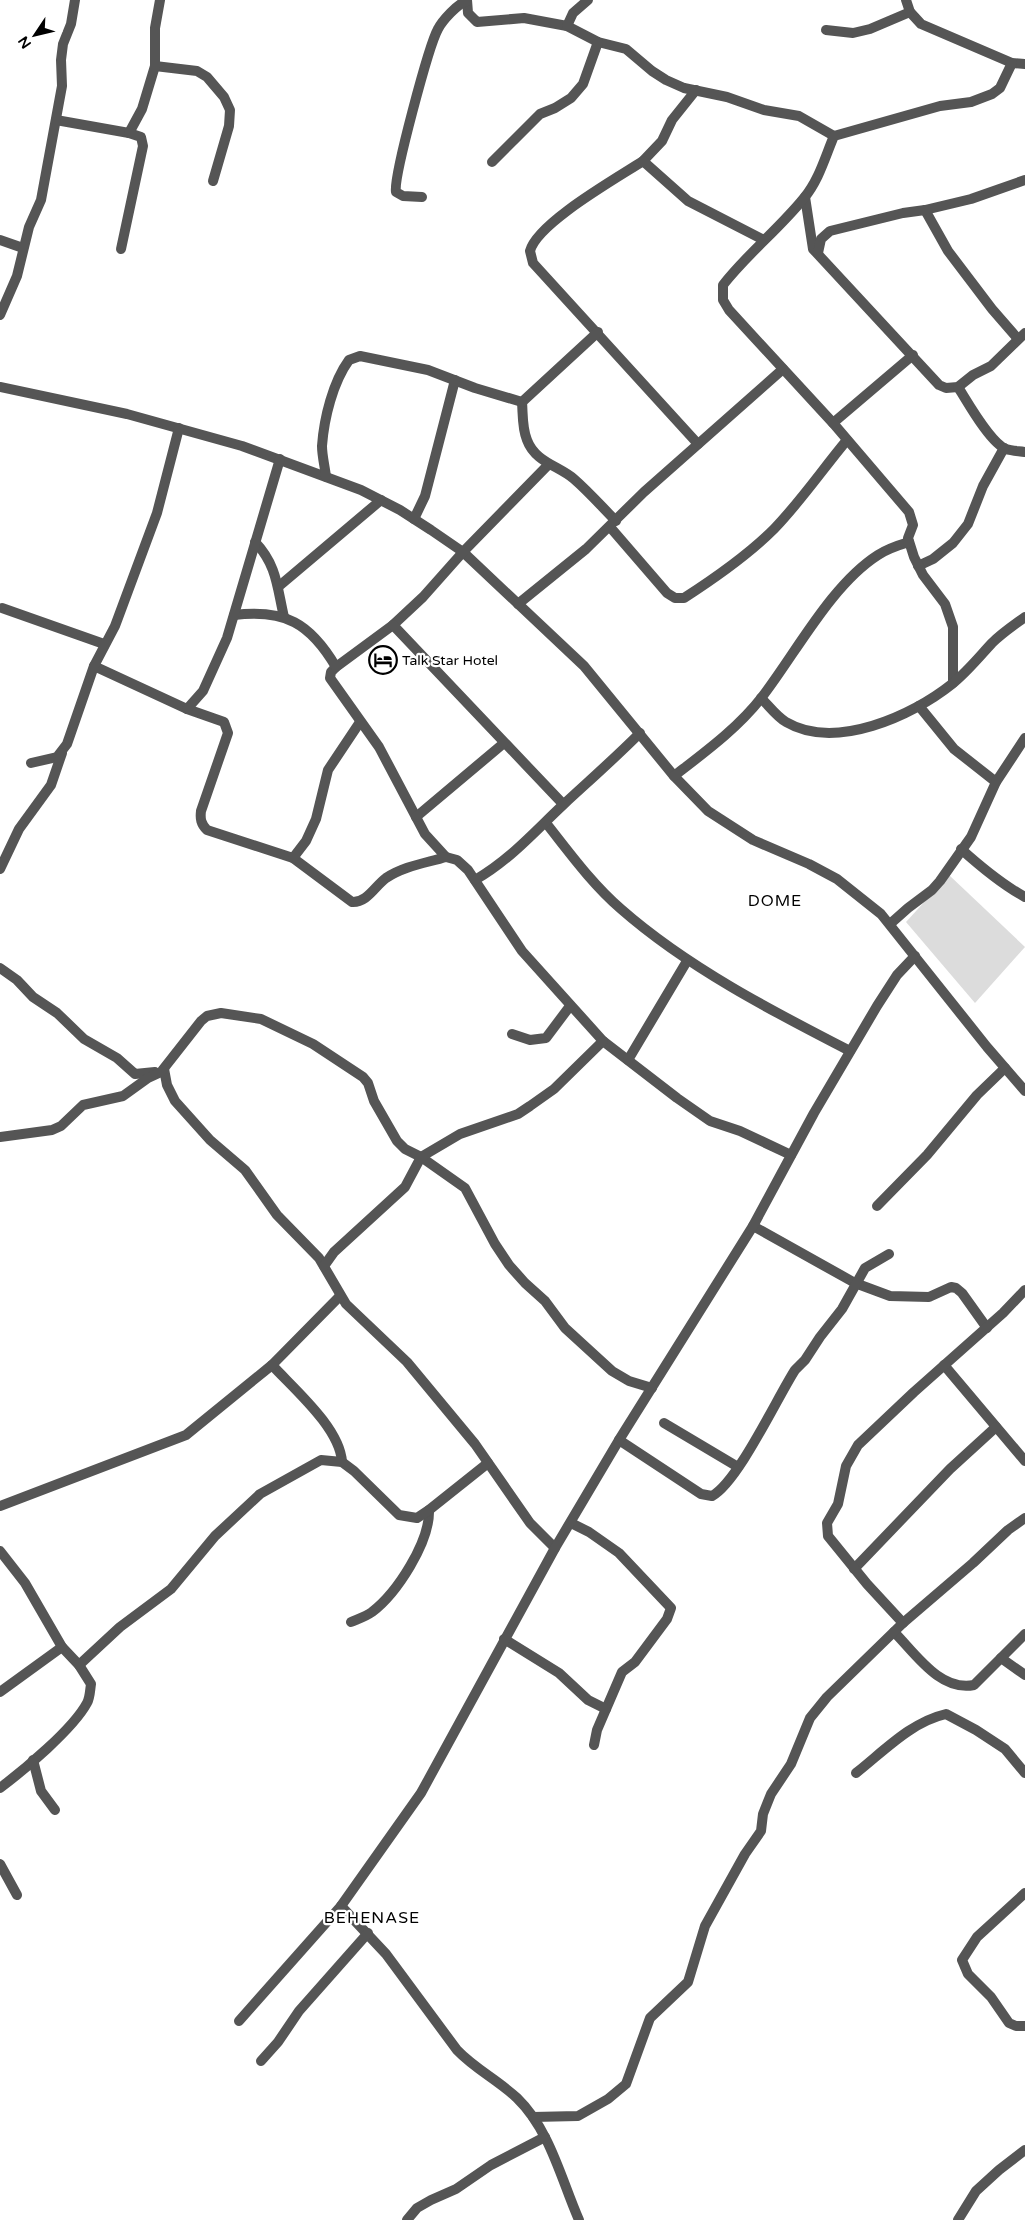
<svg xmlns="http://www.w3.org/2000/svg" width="1025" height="2220" viewBox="0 0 1025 2220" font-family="'Varela Round',sans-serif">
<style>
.green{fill:#dcdcdc}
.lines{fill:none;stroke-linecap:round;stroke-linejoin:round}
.minor{stroke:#555;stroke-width:10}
.labels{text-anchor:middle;stroke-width:4.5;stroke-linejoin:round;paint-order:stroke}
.poi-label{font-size:14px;fill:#000;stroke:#fff;text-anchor:start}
.quarter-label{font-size:16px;letter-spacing:1px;fill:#000;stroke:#fff}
</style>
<rect width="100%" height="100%" fill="#fff"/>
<path class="green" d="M949 875 1025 947 975 1003 906 922Z"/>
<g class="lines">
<g class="minor">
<path d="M467 0 468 13 477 22 524 18 567 26 598 42 626 49 652 71 666 80 684 88 727 97 764 110 799 116 834 136"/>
<path d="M906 0 910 12 921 24 1012 63 1025 64"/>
<path d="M567 26 573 13 588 0"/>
<path d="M826 30 853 33 870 29 910 12"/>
<path d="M155 66 197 71 207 77 224 97 230 110 229 126 213 181"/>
<path d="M696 90 672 120 662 141 643 161C617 178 537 223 530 251L533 263 698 444"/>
<path d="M56 120 129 133 142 109 155 66V28L160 0"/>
<path d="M643 161 688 201 764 240"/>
<path d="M492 162 540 114 555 108 571 98 583 84 598 42"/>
<path d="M422 197 403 196 396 192C393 178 429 45 438 29 442 21 458 3 467 1"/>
<path d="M805 197 813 249 939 385 946 388 958 387 973 375 991 366 1025 333"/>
<path d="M925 210 948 251 992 309 1018 339"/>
<path d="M0 240 23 248"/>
<path d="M121 249 143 146 141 137 129 133"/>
<path d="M818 253 821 239 830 231 903 213 925 210 971 199 1025 180"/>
<path d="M0 315 17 276 29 227 41 200 62 86 61 60 63 44 71 24 75 0"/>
<path d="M0 387 127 414 242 446 361 490 400 510 431 530 463 552 584 666 674 776 708 811 753 840 809 864 837 879 881 914 987 1047 1025 1091"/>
<path d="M958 387C967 401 990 443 1006 449 1012 451 1019 451 1025 452"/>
<path d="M522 402C523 415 522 428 527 440 535 462 559 466 574 479 589 492 602 507 616 521"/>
<path d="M522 402 598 332"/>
<path d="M833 423 913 355"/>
<path d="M548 465 463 552 423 597 393 625 336 667 331 672 330 678 379 747 425 834 446 857 457 860 468 870 522 951 603 1041 677 1098 710 1121 740 1131 791 1155"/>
<path d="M326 477C325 467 322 456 322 446 324 418 333 382 349 360L360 356 428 370 475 388 522 402"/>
<path d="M414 519 425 496 455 380"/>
<path d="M610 527 667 593 675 598H684C715 578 748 555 774 529 801 501 822 470 847 440"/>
<path d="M255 542C277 565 277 587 284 617"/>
<path d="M918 566 933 559 953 543 968 524 983 486 1004 448"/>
<path d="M278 587 381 500"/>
<path d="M518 604 586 549 644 492 783 369"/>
<path d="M2 608 104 644"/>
<path d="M234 615C285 609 310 623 336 667"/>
<path d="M393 625 563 804"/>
<path d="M94 666 187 709 224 722 228 733 201 811C200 819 201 824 207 830L293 858 352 902C367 903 375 886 386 878 404 866 426 863 446 857"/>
<path d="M953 683V627L945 604 923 575 914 557 908 538 913 525 909 512 833 423 729 310 723 300V285C747 254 779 229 804 198 819 180 825 157 834 136L940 106 971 102 992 94 1000 88 1012 63"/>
<path d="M761 698C769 706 777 717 786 722 835 751 912 716 952 684 967 672 979 657 992 643 1002 633 1014 625 1025 617"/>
<path d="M919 706 954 749 996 782"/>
<path d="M187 709 203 691 227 638 280 459"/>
<path d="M31 763 57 757 67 744 94 666 115 626 157 513 179 428"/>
<path d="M674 776C705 752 738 728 762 697 796 653 831 585 878 555 887 549 899 545 909 542"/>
<path d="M416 817 504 743"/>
<path d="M546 823C569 852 592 884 621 909 687 967 772 1011 850 1051"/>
<path d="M961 849C981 867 1001 884 1025 897"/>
<path d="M293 858 306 841 316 819 328 770 360 722"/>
<path d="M0 869 19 829 51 785 62 753"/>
<path d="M475 880C510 860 535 831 564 804 590 780 615 758 640 733"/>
<path d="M890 924 908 908 932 890 940 881 971 837 996 782 1025 738"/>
<path d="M0 968 17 980 33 997 57 1013 84 1039 117 1058 135 1074 155 1072"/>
<path d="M512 1034 530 1040 546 1038 570 1006"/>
<path d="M628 1060 687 961"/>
<path d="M164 1069 167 1085 175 1101 210 1140 245 1170 277 1215 319 1258 346 1304 407 1362 475 1444 530 1523 555 1548"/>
<path d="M0 1137 52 1130 61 1126 83 1105 123 1096 148 1078 161 1072 201 1021 207 1016 221 1013 261 1019 313 1044 363 1077 368 1083 374 1101 397 1141 405 1149 421 1157 465 1188 495 1244 509 1265 525 1283 545 1301 565 1328 612 1371 629 1381 652 1388"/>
<path d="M877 1206 927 1155 977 1095 1005 1068"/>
<path d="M753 1226 855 1283 890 1296 929 1297 951 1287 956 1288 962 1293 987 1328"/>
<path d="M324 1266 334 1252 405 1187 421 1157 460 1134 518 1114 530 1106 554 1089 603 1041"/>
<path d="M272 1365C294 1389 340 1428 342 1462"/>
<path d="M944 1365 1025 1461"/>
<path d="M664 1423 738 1467"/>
<path d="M619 1440 701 1494 712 1496C738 1482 777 1398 795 1370L805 1360 820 1337 842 1309 865 1268 889 1254"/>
<path d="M0 1506 186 1435 272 1365 340 1296"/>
<path d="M571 1523 589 1532 619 1553 671 1608 667 1619 635 1662 622 1672 597 1730 594 1745"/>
<path d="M0 1551 25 1583 62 1647 79 1665 91 1684C90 1690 90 1698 87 1703 73 1729 24 1770 0 1788"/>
<path d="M854 1569 950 1469 996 1427"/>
<path d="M351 1622C358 1619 365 1617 372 1612 397 1593 430 1542 429 1510"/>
<path d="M903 1623 867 1584 828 1536 827 1523 838 1504 846 1466 858 1445 914 1392 1003 1313 1025 1290"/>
<path d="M894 1632C915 1653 940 1692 974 1685L1025 1634"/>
<path d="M504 1639 559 1673 588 1700 606 1709"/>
<path d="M1001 1658 1025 1675"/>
<path d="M79 1665 120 1627 171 1589 215 1536 260 1494 321 1460 342 1462 354 1471 399 1515 417 1518 429 1510 488 1463"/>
<path d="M0 1692 62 1647"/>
<path d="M33 1760 41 1791 55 1810"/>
<path d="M856 1773C884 1751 911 1722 946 1714L976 1730 1005 1749 1025 1773"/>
<path d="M0 1864 17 1895"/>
<path d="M1025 1893 977 1937 962 1960 968 1974 991 1997 1009 2023 1016 2026H1025"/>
<path d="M341 1906 386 1954 457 2050C475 2069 498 2080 517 2098 550 2130 561 2179 579 2220"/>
<path d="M239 2021 341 1906 421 1793 555 1548 619 1440 753 1226 814 1113 877 1006 897 975 915 956"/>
<path d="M261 2061 278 2042 299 2011 368 1933"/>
<path d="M533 2117 578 2116 608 2099 626 2084 650 2018 688 1982 705 1926 745 1854 761 1831 763 1814 771 1794 791 1764 810 1718 827 1697 903 1623 973 1563 1008 1530 1025 1518"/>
<path d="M407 2220 417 2208 431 2200 456 2189 491 2165 545 2137"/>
<path d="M958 2220 976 2191 999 2170 1025 2150"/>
</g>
</g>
<defs>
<symbol id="hotel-ring" viewBox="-11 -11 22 22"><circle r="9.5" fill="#fff" stroke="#000" stroke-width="1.5"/><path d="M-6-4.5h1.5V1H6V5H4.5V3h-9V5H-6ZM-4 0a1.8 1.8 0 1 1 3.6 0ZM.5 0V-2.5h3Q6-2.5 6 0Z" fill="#000"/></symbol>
</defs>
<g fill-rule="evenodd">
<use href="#hotel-ring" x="367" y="644" width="32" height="32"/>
</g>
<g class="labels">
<g class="poi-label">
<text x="402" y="665">Talk Star Hotel</text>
</g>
<g class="quarter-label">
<text x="775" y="906">DOME</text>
<text x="372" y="1923">BEHENASE</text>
</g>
</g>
<g transform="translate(35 35) rotate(235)" stroke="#ffffff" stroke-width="4" paint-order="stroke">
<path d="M0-4L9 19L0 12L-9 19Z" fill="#000000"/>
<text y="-8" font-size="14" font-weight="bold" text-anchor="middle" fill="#000000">N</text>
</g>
</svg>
